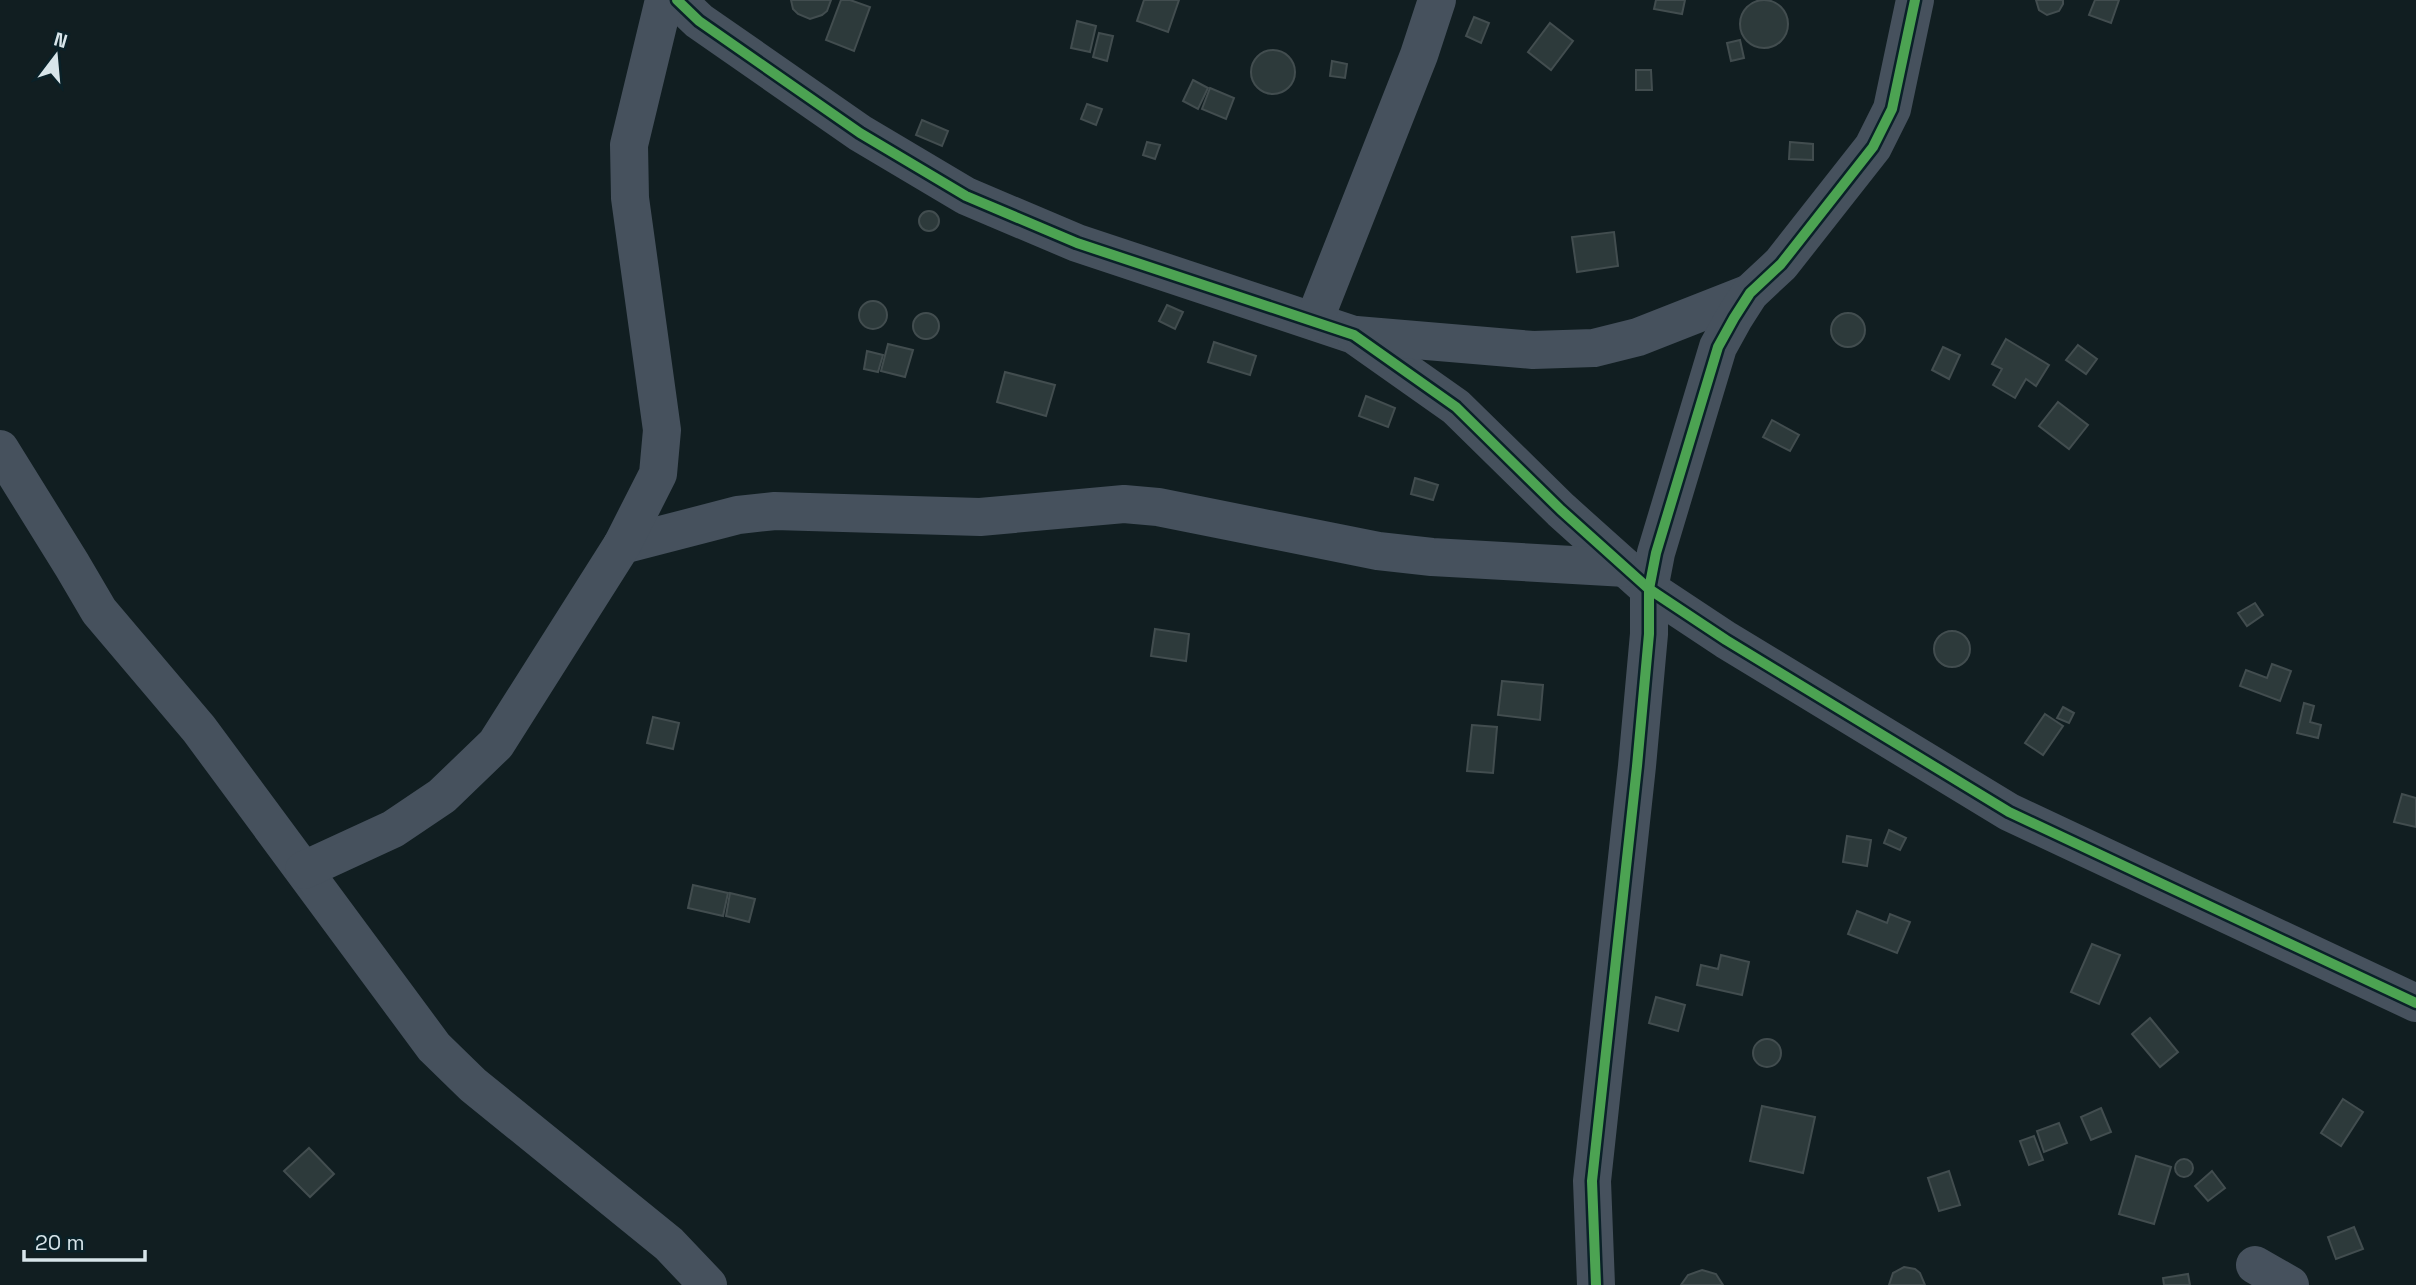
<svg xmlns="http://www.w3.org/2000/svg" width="2416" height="1285" viewBox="0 0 2416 1285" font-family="'Space Grotesk',sans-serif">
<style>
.building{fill:#2d3a3b;stroke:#424d4f;stroke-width:2}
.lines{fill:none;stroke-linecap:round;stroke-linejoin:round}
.minor{stroke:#46515d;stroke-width:38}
.cycleway-casing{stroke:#0a2128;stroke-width:15}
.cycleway{stroke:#4ca352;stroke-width:10}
</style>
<rect width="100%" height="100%" fill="#111e21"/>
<g class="building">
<circle cx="1764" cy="24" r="24"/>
<path d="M791 0H831L827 11 822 15 810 19 798 14 793 9Z"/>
<path d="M841 0H850L870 7 854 51 826 40Z"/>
<path d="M1144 0H1179L1168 32 1137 21Z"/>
<path d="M1656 0H1685L1682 14 1654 9Z"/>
<path d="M2036 0H2063V4L2059 11 2047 15 2039 10Z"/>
<path d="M2095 0H2119L2111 23 2089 15Z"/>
<path d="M1474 17 1489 23 1481 43 1466 36Z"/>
<path d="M1077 21 1096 26 1090 52 1071 48Z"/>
<path d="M1550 23 1573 41 1551 70 1528 52Z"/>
<path d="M1099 33 1113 36 1107 61 1093 57Z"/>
<path d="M1740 40 1744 58 1731 61 1727 43Z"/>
<circle cx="1273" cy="72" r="22"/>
<path d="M1332 61 1347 64 1345 78 1330 76Z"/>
<path d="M1636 70H1651L1652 90H1636Z"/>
<path d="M1193 80 1208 88 1198 109 1183 101Z"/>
<path d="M1210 88 1234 98 1226 119 1202 109Z"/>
<path d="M1087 104 1102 109 1096 125 1081 119Z"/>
<path d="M922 120 948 131 942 146 916 135Z"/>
<path d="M1147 142 1160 145 1155 159 1143 155Z"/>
<path d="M1790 142 1813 144V160L1789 159Z"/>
<circle cx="929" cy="221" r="10"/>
<path d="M1614 232 1618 266 1577 272 1572 237Z"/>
<circle cx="873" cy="315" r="14"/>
<path d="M1167 305 1183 312 1175 329 1159 321Z"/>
<circle cx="1848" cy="330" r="17"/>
<circle cx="926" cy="326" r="13"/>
<path d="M2006 339 2049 365 2036 386 2026 379 2015 398 1993 385 2002 369 1992 364Z"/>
<path d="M1214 342 1256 356 1250 375 1208 362Z"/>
<path d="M888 344 913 350 905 377 881 371Z"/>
<path d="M2078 345 2097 359 2086 374 2066 360Z"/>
<path d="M1943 347 1960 355 1949 379 1932 370Z"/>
<path d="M867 351 883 355 878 372 864 369Z"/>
<path d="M1005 372 1055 385 1046 416 997 402Z"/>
<path d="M1366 396 1395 408 1388 427 1359 416Z"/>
<path d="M2058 402 2088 425 2069 449 2039 426Z"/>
<path d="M1772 420 1799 435 1790 451 1763 437Z"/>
<path d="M1415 478 1438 485 1433 500 1411 494Z"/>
<path d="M2255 603 2263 615 2247 626 2238 613Z"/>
<path d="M1155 629 1189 634 1186 661 1151 656Z"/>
<circle cx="1952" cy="649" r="18"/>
<path d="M2272 664 2291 671 2280 701 2240 686 2246 670 2267 678Z"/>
<path d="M1502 681 1543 685 1540 720 1498 715Z"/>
<path d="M2304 703 2314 706 2310 722 2321 725 2318 738 2297 733Z"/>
<path d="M2063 707 2074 713 2069 723 2057 718Z"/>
<path d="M2045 714 2063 726 2043 755 2025 743Z"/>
<path d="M653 717 679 723 673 749 647 743Z"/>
<path d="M1472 725 1497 727 1493 773 1467 771Z"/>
<path d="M2402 794 2416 798V827L2394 822Z"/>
<path d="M1889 830 1906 838 1900 850 1884 843Z"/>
<path d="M1847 836 1871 840 1867 866 1843 862Z"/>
<path d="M693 885 728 893 723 916 688 908Z"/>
<path d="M730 893 755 899 749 922 726 916Z"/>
<path d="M1857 911 1887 923 1890 914 1910 922 1897 953 1848 934Z"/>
<path d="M2092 944 2120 955 2099 1004 2071 992Z"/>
<path d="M1721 955 1749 962 1742 995 1697 985 1701 965 1718 969Z"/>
<path d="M1656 997 1685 1005 1678 1031 1649 1023Z"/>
<path d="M2150 1018 2178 1052 2160 1067 2132 1034Z"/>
<circle cx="1767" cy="1053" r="14"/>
<path d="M2343 1099 2363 1112 2341 1146 2321 1133Z"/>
<path d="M1762 1106 1815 1117 1803 1173 1750 1161Z"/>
<path d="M2101 1108 2111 1132 2091 1140 2081 1117Z"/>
<path d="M2059 1123 2067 1143 2044 1152 2037 1131Z"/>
<path d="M2034 1136 2043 1160 2029 1165 2020 1141Z"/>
<path d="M309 1148 334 1174 310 1197 284 1171Z"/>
<path d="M2136 1156 2171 1167 2154 1224 2119 1214Z"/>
<circle cx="2184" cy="1168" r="9"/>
<path d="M1949 1171 1960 1205 1939 1211 1928 1178Z"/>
<path d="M2212 1171 2225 1188 2208 1201 2195 1186Z"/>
<path d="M2354 1227 2363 1249 2336 1259 2328 1237Z"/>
<path d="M1904 1267 1915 1269 1920 1273 1925 1285H1889L1893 1273Z"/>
<path d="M1702 1270 1716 1274 1723 1285H1681L1688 1275Z"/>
<path d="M2188 1274 2190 1285H2164L2163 1278Z"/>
</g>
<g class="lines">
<g class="minor">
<path d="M677 0 699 21 860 133 966 196 1077 243 1354 335 1456 407 1561 510 1649 589 1726 640 2009 812 2416 1003"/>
<path d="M1314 321 1419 55 1437 0"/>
<path d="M1356 335 1533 350 1594 348 1638 337 1750 293"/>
<path d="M0 449 72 565 99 611 199 729 434 1047 473 1085 669 1244 708 1285"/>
<path d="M622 545 738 515 775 511 980 517 1124 504 1158 507 1378 551 1432 557 1626 568"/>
<path d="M304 870 393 829 442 796 496 744 622 545 658 474 662 430 630 198 629 145 664 0"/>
<path d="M2255 1265 2290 1285"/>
<path d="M1596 1285 1592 1181 1637 766 1649 634V589L1656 553 1718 347 1734 318 1750 293 1781 264 1873 147 1892 109 1915 0"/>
</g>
<defs>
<g id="cycleway">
<path d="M677 0 699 21 860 133 966 196 1077 243 1354 335 1456 407 1561 510 1649 589 1726 640 2009 812 2416 1003"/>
<path d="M1596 1285 1592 1181 1637 766 1649 634V589L1656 553 1718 347 1734 318 1750 293 1781 264 1873 147 1892 109 1915 0"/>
</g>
</defs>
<use href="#cycleway" class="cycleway-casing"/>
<use href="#cycleway" class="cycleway"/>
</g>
<g transform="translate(56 56) rotate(16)" stroke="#0a2128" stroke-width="5" paint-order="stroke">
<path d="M0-5L12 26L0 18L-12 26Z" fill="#d8e5ea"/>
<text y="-10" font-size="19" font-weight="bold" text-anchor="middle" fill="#d8e5ea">N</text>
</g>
<path d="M24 1250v10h121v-10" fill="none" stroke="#d8e5ea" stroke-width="3.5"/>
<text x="35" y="1250" font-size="21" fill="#d8e5ea" stroke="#0a2128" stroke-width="5" paint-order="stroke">20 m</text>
</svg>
